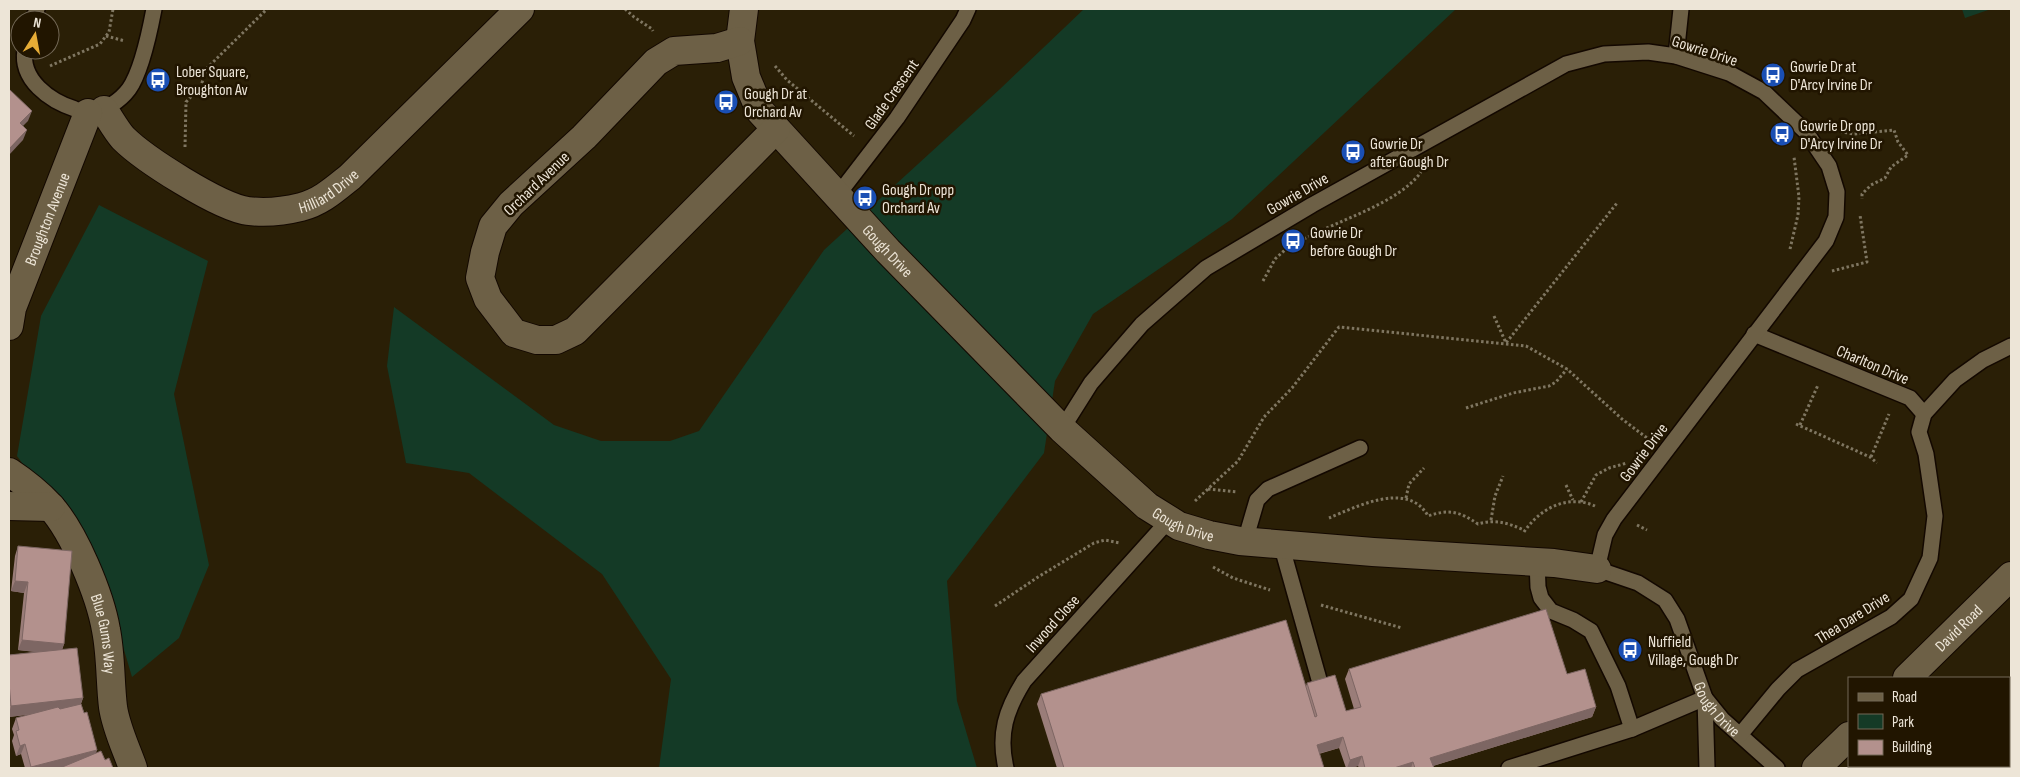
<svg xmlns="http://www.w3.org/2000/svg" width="2020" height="777" viewBox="0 0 2020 777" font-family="'Sofia Sans Condensed',sans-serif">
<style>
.green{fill:#143a26}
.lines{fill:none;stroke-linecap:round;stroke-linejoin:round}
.service-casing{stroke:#130800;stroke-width:18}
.minor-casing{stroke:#130800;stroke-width:30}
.path{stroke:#7f7661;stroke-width:3;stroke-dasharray:2.5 2.5;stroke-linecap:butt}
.service{stroke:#6d6046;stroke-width:15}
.minor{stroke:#6d6046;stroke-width:28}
.wall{fill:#9a7d79}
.shaded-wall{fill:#7d6663}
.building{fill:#b3918d;stroke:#7d6663}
.labels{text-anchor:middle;stroke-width:5;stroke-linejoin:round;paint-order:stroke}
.street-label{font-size:16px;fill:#ede5d7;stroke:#211500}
.poi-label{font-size:16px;fill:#ede5d7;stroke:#211500;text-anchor:start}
</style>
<rect width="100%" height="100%" fill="#2a1f06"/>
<g class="green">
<path d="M1084 9H1456L1232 219 1093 314 1055 381 1044 453 947 581 957 701 977 768H659L671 679 602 574 469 473 406 463 387 366 394 307 554 425 601 441H670L699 431 824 250 1000 89Z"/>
<path d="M1962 9H1991L1965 18Z"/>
<path d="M99 205 208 261 174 394 209 565 179 638 132 677 101 572 17 456 41 316Z"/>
</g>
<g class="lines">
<defs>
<g id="service">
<path d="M33 20 37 9"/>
<path d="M25 50C20 80 50 101 75 109 80 110 85 113 90 112 105 111 120 101 129 89 141 72 150 30 154 9"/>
<path d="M1676 56 1681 9"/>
<path d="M837 196 897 118 963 20 968 9"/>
<path d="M1754 334 1910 398 1924 414"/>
<path id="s1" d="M1062 429 1091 383 1142 324 1206 268 1312 205 1566 64 1604 54 1648 52 1676 56 1729 73 1764 92 1806 132 1829 166 1837 192 1836 217 1826 241 1614 519 1605 535 1597 569 1638 583 1665 600 1677 619 1705 698 1722 719 1777 768"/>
<path d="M1245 541 1257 500 1268 489 1360 448"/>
<path d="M1281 544 1322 690"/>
<path d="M1537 561 1538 587 1541 598 1551 611 1573 620 1591 631 1618 686 1632 729"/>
<path d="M1705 698 1707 768"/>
<path d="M1740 735 1778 689 1797 670 1891 617 1911 599 1930 558 1935 516 1926 454 1919 432 1924 414 1955 380 1983 360 2011 346"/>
<path d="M1006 768C998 734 1006 710 1024 681L1169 520"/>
<path d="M1509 768 1632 729 1705 698"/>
</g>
<g id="minor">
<path id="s2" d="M744 9 740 41 746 77 760 111 888 251 1062 429 1147 506 1179 526 1209 535 1240 541 1373 552 1554 563 1597 569"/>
<path d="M740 41 717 48 674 51 656 62 584 137 511 204 493 226 485 252 480 278 488 299 514 333 537 340H556L575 331 776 129"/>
<path id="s3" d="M104 110C110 119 116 130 123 138 144 159 219 207 248 211 265 213 285 211 301 207 321 202 335 189 350 177L520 9"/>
<path id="s4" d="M9 326 12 308 88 113"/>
<path id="s5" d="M9 472C24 482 38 493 50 506 74 532 100 595 106 630 111 655 110 682 113 707 116 728 126 748 133 768"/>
<path d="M9 506 51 507"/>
<path id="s6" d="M1907 678 2011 576"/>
<path d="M1816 768 1849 736"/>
</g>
</defs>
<use href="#service" class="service-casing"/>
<use href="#minor" class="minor-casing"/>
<g class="path">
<path d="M625 9 634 17 652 29 653 31"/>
<path d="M106 36 125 41"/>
<path d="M50 66 100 44 109 32 113 9"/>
<path d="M775 66 787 80 854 136"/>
<path d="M1835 122 1842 132 1854 134 1894 130 1898 142 1908 155 1891 167 1885 178 1871 185 1862 194V199"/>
<path d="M185 147 186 102 201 86 206 69 267 9"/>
<path d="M1304 239C1339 220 1399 203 1421 172"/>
<path d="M1790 249 1798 215 1799 197 1794 157"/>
<path d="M1832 271 1867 262 1860 215"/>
<path d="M1263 281 1275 259 1286 249"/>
<path d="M1494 316 1506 343 1617 203"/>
<path d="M1466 408 1513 393 1549 386 1556 382 1567 369"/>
<path d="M1796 424 1870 457 1877 463"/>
<path d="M1800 425 1818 385"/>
<path d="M1871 457 1889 414"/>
<path d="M1566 485 1573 500"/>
<path d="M1208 489 1237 492"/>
<path d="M1406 498 1409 484 1424 468"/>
<path d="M1195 501 1238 461 1264 417 1292 388 1339 327 1526 346 1567 369 1622 419 1647 438"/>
<path d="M1581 502 1596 475 1609 468 1627 463"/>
<path d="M1329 518C1356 507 1408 480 1428 516 1449 509 1459 511 1478 524 1495 519 1508 523 1524 530"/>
<path d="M1491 520 1495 496 1503 476"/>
<path d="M1637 525 1647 530"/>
<path d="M1524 532C1540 508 1568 494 1595 506"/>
<path d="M1213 567 1233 578 1270 590"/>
<path d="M1321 605 1402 628"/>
<path d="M995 606 1038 577 1094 543 1105 540 1120 543"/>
</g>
<use href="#service" class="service"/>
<use href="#minor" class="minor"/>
</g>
<g class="wall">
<path d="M18 546 64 644 62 650 83 698 81 704 97 750 95 754 105 760 113 768H25L21 754 16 756 12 741 14 735 12 729 16 718 34 714 9 717V655L37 652 18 650 24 593 11 591 15 556Z"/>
<path d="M1349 669 1567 674 1596 707 1592 717 1433 766 1434 768H1359L1358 766 1351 768H1346L1339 748 1319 754 1324 768H1057L1037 704 1041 694 1306 686 1307 683 1346 711 1354 709 1345 679Z"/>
</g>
<g class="shaded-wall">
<path d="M32 111 28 121 16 133 20 123Z"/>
<path d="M27 130 23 140 9 155V149Z"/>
<path d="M15 581 28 582 24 593 11 591Z"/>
<path d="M22 640 64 644 60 655 18 650Z"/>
<path d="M83 698 79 708 9 717V714L11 706Z"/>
<path d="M1596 707 1592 717 1426 768 1430 758Z"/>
<path d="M2011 729V736L2009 738V732Z"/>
<path d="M1343 737 1339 748 1313 755 1317 745Z"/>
<path d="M25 744 21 754 16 756 20 746Z"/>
<path d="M97 750 93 760 62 768H31V767Z"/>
<path d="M1362 756 1358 766 1351 768H1347L1350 760Z"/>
<path d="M1413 762 1411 768H1394Z"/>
</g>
<g class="building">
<path d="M9 89 32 111 20 123 27 130 9 149Z"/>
<path d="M18 546 72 551 64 644 22 640 28 582 15 581Z"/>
<path d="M1546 609 1567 674 1585 669 1596 707 1430 758 1434 768H1415L1413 762 1394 768H1365L1362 756 1350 760 1343 737 1317 745 1324 768H1064L1041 694 1286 620 1315 717 1317 716 1307 683 1335 675 1346 711 1361 707 1349 669Z"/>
<path d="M77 648 83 698 11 706 9 683V655Z"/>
<path d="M2009 702 2011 705V729L2009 732Z"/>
<path d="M81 704 84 713 87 712 97 750 31 767 25 744 20 746 16 731 19 730 16 718 58 707 60 709Z"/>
<path d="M101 751 105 760 109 758 113 768H60Z"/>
<path d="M2009 753 2011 755V768H1930L1928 766H2009Z"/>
</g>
<defs>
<symbol id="bus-disc" viewBox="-11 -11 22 22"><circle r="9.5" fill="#1a4fb4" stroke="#211500"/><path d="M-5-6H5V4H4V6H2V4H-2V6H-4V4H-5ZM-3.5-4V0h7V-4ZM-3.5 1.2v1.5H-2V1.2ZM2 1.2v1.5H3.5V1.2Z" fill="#fff"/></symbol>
</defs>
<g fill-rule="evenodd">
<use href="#bus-disc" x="1759" y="61" width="28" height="28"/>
<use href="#bus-disc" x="144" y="66" width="28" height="28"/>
<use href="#bus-disc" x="712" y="88" width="28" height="28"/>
<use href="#bus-disc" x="1768" y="120" width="28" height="28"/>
<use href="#bus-disc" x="1339" y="138" width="28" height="28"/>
<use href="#bus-disc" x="851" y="184" width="28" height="28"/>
<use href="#bus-disc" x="1279" y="227" width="28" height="28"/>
<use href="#bus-disc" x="1616" y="636" width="28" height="28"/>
</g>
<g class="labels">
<g class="street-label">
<text transform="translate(1705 50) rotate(18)" y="6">Gowrie Drive</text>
<text transform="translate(891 94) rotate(-55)" y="6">Glade Crescent</text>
<text transform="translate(536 183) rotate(-44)" y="6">Orchard Avenue</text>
<text dy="6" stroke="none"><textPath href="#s3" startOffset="265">Hilliard Drive</textPath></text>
<text transform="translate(1297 193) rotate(-30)" y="6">Gowrie Drive</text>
<text dy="6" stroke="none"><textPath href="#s4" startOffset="114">Broughton Avenue</textPath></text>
<text dy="6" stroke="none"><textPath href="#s2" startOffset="295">Gough Drive</textPath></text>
<text transform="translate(1873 364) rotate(23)" y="6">Charlton Drive</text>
<text transform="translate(1643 452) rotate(-53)" y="6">Gowrie Drive</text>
<text dy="6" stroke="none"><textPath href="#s2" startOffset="700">Gough Drive</textPath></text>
<text transform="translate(1852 617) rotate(-32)" y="6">Thea Dare Drive</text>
<text transform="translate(1052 623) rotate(-48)" y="6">Inwood Close</text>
<text dy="6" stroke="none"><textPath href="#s6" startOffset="72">David Road</textPath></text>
<text dy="6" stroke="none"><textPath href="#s5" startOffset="194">Blue Gums Way</textPath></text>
<text dy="6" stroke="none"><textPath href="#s1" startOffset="1616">Gough Drive</textPath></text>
</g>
<g class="poi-label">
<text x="1790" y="72">Gowrie Dr at<tspan x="1790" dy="18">D'Arcy Irvine Dr</tspan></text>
<text x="176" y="77">Lober Square,<tspan x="176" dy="18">Broughton Av</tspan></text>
<text x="744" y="99">Gough Dr at<tspan x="744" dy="18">Orchard Av</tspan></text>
<text x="1800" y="131">Gowrie Dr opp<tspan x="1800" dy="18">D'Arcy Irvine Dr</tspan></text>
<text x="1370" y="149">Gowrie Dr<tspan x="1370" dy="18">after Gough Dr</tspan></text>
<text x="882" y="195">Gough Dr opp<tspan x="882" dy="18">Orchard Av</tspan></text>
<text x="1310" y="238">Gowrie Dr<tspan x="1310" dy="18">before Gough Dr</tspan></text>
<text x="1648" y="647">Nuffield<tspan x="1648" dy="18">Village, Gough Dr</tspan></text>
</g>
</g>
<rect width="2020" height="777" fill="none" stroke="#ede5d7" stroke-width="20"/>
<rect x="1848" y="677" width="162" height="90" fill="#211500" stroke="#736856"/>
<rect x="1858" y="693" width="25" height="8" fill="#6d6046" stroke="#736856"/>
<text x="1892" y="702" font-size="15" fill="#ede5d7">Road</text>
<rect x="1858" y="714" width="25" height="15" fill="#143a26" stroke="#736856"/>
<text x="1892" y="727" font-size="15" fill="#ede5d7">Park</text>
<rect x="1858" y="740" width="25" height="15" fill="#b3918d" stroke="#736856"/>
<text x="1892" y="752" font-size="15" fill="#ede5d7">Building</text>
<g transform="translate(35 35) rotate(11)"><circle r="24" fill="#211500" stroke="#736856"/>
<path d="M0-4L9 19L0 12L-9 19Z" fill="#e6ac36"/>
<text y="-8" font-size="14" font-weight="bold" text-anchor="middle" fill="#ede5d7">N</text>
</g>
</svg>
